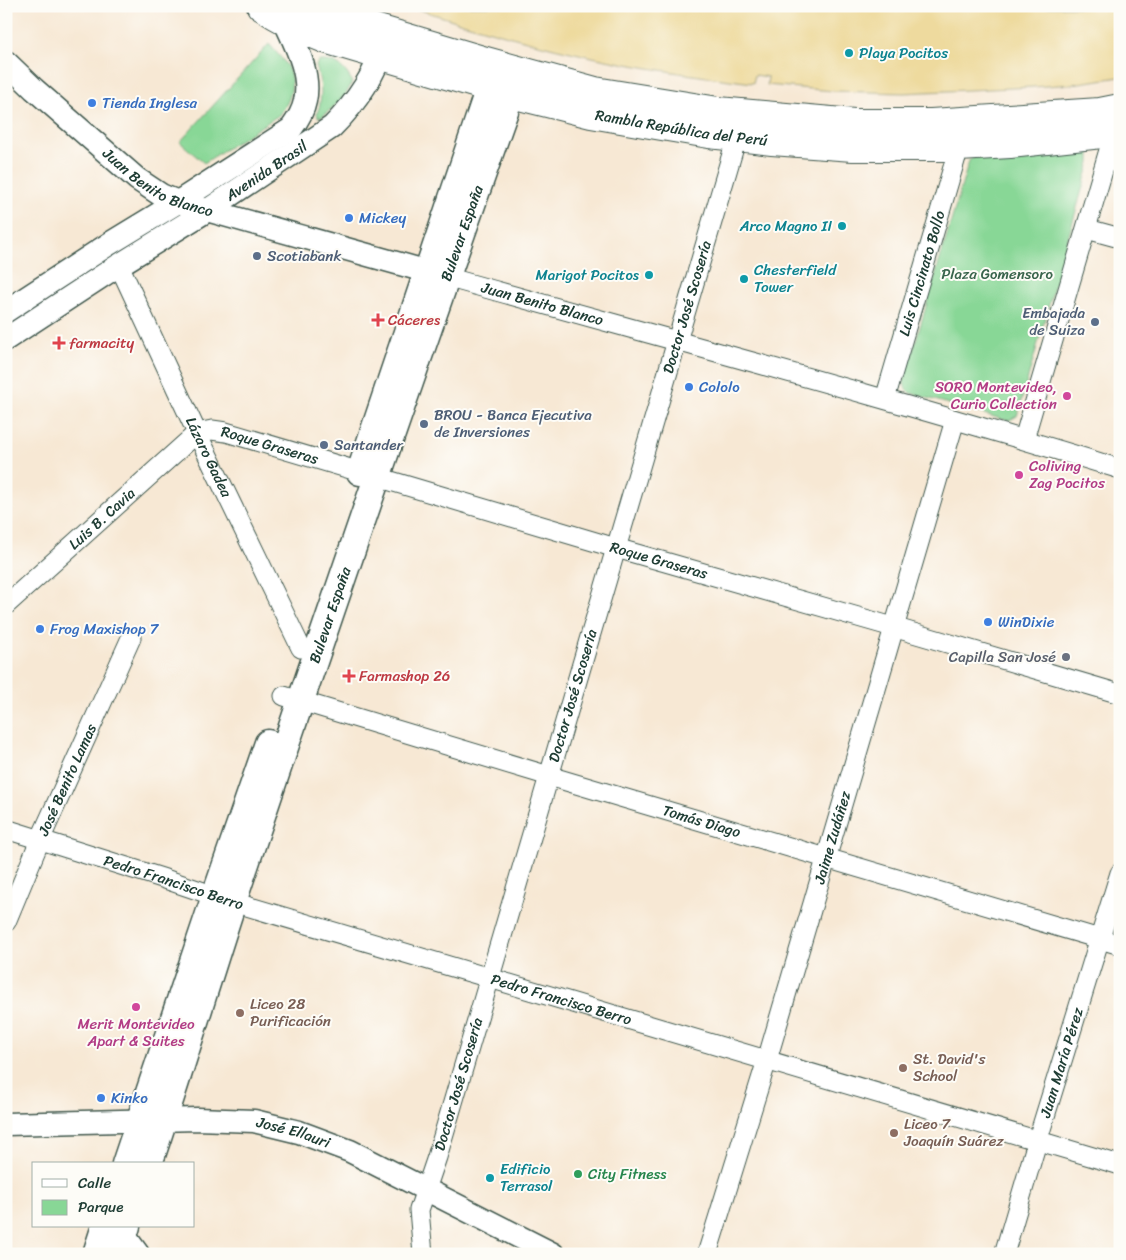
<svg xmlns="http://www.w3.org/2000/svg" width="1126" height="1260" viewBox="0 0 1126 1260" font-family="Sriracha,sans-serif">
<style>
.green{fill:#88d796;stroke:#548a65}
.sand{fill:#eeda9e;stroke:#868c69}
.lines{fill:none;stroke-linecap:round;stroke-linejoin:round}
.minor-casing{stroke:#3f574c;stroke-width:21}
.tertiary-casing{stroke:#3f574c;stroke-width:25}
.secondary-casing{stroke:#3f574c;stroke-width:29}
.primary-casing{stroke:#3f574c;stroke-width:30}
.minor{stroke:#fff;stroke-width:19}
.tertiary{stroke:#fff;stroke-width:22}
.secondary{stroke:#fff;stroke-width:26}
.primary{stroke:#fff;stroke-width:28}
.culture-dot{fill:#0f9aa8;stroke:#fdfcf7;stroke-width:2}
.shop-dot{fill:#3f7fe0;stroke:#fdfcf7;stroke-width:2}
.service-dot{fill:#5c6f8a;stroke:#fdfcf7;stroke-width:2}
.health-dot{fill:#e0444e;stroke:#fdfcf7;stroke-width:2}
.hotel-dot{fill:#d1479c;stroke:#fdfcf7;stroke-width:2}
.worship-dot{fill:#6b7280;stroke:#fdfcf7;stroke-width:2}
.education-dot{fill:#8d6e63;stroke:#fdfcf7;stroke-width:2}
.leisure-dot{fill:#2e9e5b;stroke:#fdfcf7;stroke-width:2}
.labels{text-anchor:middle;stroke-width:4;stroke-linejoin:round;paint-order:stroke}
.culture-label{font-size:15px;fill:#0d838f;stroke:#fdfcf7;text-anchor:start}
.shop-label{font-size:15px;fill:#366cbe;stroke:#fdfcf7;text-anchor:start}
.street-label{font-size:15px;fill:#1f3d34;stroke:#fdfcf7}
.service-label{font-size:15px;fill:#4e5e75;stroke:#fdfcf7;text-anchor:start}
.park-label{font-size:15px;fill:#39644c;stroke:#fdfcf7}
.health-label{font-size:15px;fill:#be3a42;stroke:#fdfcf7;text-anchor:start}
.hotel-label{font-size:15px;fill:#b23c85;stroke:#fdfcf7;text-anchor:end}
.worship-label{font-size:15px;fill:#5b616d;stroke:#fdfcf7;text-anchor:end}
.education-label{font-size:15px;fill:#785e54;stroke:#fdfcf7;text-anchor:start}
.leisure-label{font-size:15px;fill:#27864d;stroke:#fdfcf7;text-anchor:start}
</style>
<rect width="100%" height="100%" fill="#fdfcf7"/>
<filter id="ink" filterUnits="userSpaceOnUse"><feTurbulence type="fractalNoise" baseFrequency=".02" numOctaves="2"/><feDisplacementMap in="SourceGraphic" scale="10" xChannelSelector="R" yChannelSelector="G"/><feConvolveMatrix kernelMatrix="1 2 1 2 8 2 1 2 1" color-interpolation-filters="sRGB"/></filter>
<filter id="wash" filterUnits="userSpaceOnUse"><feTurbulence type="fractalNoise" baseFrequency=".0096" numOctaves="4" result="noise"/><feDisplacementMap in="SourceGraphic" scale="20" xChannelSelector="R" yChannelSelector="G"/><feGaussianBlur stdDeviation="1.12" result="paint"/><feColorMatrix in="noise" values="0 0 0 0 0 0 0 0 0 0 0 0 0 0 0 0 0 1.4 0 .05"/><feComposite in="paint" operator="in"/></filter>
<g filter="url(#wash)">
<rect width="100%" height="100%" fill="#f7e8d4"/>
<g class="green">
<path d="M269 44C275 51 282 58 287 66 296 83 291 101 279 115L204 163 180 142Z"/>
<path d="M320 61C336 60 344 67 352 81 349 95 333 107 322 117H318L317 113C318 110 320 106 320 102 323 89 319 78 316 66L317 63Z"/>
<path d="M1085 148 1090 153V162L1017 416 1010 420H1005L910 393C906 389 904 387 904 381L969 161 971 158Z"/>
</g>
<path class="sand" d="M408 6 1120 7V77L1072 84 1033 87 903 93 833 91 767 85 768 77 755 75 753 83C704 77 655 70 606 60 540 46 473 27 408 6Z"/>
</g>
<g filter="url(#ink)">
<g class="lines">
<defs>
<g id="minor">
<path d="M1087 229 1120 238"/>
<path id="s1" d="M119 265 197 433 301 648"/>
<path id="s2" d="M446 277C671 340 897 400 1120 469"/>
<path id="s3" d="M885 399 959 147"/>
<path d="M1024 439 1114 133"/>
<path id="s4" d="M6 605 197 433 212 430 226 432 616 548 893 627 1120 694"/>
<path id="s5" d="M284 696 549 776 1120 945"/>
<path id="s6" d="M6 829 162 878 233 902 1120 1165"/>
<path id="s7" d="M6 922 40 840 131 638"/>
<path id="s8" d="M423 1254 419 1210 437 1157 737 137"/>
<path id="s9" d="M707 1254 767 1060 955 420"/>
<path id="s10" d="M1004 1254 1037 1142 1120 873"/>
</g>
<g id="tertiary">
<path id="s11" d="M6 62 34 89 137 179 161 195 178 202 443 276"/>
<path d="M6 311 109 244 178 202 291 129C297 121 303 112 305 101 311 74 296 46 285 22"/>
<path id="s12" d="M6 339 119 265 208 210 332 127C357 102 375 75 386 41"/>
<path id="s13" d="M6 1124 197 1119 254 1121 299 1132 350 1151 553 1254"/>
<path d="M124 1235 138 1254"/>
</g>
<g id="secondary">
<path d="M360 472 489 88"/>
<path d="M125 1164 215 896 268 743"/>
<path id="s14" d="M149 1164C179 1076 205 987 234 899 324 630 416 362 511 94L517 72"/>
<path d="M96 1254 105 1226"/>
<path d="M118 1254 127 1226"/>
</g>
<g id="primary">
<path id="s15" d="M261 6C282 20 302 30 325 39L511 94 591 114 709 134 772 141 853 147H959L1010 144 1120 132"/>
<path d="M308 6 327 14 482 60 595 91 718 111 854 123H931L1100 112 1120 108"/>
</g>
</defs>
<use href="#minor" class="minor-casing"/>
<use href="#tertiary" class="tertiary-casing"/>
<use href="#secondary" class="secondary-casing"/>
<use href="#primary" class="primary-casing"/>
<use href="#minor" class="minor"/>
<use href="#tertiary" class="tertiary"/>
<use href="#secondary" class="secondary"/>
<use href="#primary" class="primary"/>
</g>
</g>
<g class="culture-dot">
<circle cx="849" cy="53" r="5"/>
<circle cx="842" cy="226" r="5"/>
<circle cx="649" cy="275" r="5"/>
<circle cx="744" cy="279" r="5"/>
<circle cx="490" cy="1178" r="5"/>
</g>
<g class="shop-dot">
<circle cx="92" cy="103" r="5"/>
<circle cx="349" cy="218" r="5"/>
<circle cx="689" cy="387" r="5"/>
<circle cx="988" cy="622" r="5"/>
<circle cx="40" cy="629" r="5"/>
<circle cx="101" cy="1098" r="5"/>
</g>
<g class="service-dot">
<circle cx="257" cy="256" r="5"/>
<circle cx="1095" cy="322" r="5"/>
<circle cx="424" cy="424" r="5"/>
<circle cx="324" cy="445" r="5"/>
</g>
<g class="health-dot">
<path d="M375.5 312.5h5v5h5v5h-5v5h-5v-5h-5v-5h5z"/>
<path d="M56.5 335.5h5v5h5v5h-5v5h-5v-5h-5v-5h5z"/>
<path d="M346.5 668.5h5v5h5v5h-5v5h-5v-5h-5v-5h5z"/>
</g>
<g class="hotel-dot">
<circle cx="1067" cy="396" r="5"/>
<circle cx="1019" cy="475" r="5"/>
<circle cx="136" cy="1007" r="5"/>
</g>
<circle class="worship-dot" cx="1066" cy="657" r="5"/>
<g class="education-dot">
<circle cx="240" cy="1013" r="5"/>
<circle cx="903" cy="1068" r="5"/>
<circle cx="894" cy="1133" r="5"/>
</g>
<circle class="leisure-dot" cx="578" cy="1174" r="5"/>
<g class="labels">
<g class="culture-label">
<text x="859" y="58">Playa Pocitos</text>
<text x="832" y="231" text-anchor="end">Arco Magno II</text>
<text x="754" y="275">Chesterfield<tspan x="754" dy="17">Tower</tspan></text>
<text x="639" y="280" text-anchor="end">Marigot Pocitos</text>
<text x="500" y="1174">Edificio<tspan x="500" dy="17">Terrasol</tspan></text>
</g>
<g class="shop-label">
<text x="102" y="108">Tienda Inglesa</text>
<text x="359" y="223">Mickey</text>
<text x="699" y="392">Cololo</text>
<text x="998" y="627">WinDixie</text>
<text x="50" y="634">Frog Maxishop 7</text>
<text x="111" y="1103">Kinko</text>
</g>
<g class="street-label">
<text dy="5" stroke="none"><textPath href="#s15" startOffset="440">Rambla República del Perú</textPath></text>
<text dy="5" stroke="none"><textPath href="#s12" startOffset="310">Avenida Brasil</textPath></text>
<text dy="5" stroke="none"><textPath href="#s11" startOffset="196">Juan Benito Blanco</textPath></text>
<text dy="5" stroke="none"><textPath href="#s14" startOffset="982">Bulevar España</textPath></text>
<text dy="5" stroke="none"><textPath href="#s3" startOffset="131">Luis Cincinato Bollo</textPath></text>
<text dy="5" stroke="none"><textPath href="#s2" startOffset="100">Juan Benito Blanco</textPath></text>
<text dy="5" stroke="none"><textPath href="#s8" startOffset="986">Doctor José Scosería</textPath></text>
<text dy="5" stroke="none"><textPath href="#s4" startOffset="332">Roque Graseras</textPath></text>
<text dy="5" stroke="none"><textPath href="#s1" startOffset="212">Lázaro Gadea</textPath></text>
<text dy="5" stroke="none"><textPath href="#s4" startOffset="129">Luis B. Cavia</textPath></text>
<text dy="5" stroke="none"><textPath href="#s4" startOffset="738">Roque Graseras</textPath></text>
<text dy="5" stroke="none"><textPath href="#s14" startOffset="578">Bulevar España</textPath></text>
<text dy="5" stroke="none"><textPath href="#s8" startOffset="581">Doctor José Scosería</textPath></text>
<text dy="5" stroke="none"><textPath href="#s7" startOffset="155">José Benito Lamas</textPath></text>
<text dy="5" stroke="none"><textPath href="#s5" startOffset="436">Tomás Diago</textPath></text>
<text dy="5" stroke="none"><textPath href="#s9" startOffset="435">Jaime Zudáñez</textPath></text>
<text dy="5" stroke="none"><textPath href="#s6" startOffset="176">Pedro Francisco Berro</textPath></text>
<text dy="5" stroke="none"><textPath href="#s6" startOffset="581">Pedro Francisco Berro</textPath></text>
<text dy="5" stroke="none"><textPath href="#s10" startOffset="200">Juan María Pérez</textPath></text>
<text dy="5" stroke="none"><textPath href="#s8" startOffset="176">Doctor José Scosería</textPath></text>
<text dy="5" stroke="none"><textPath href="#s13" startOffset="289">José Ellauri</textPath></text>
</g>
<g class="service-label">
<text x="267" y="261">Scotiabank</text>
<text x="1085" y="318" text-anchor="end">Embajada<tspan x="1085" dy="17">de Suiza</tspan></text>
<text x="434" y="420">BROU - Banca Ejecutiva<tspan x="434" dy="17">de Inversiones</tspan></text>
<text x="334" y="450">Santander</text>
</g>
<g class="park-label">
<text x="997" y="279">Plaza Gomensoro</text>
</g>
<g class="health-label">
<text x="388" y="325">Cáceres</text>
<text x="69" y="348">farmacity</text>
<text x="359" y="681">Farmashop 26</text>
</g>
<g class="hotel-label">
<text x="1057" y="392">SORO Montevideo,<tspan x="1057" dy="17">Curio Collection</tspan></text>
<text x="1029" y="471" text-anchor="start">Coliving<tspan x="1029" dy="17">Zag Pocitos</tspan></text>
<text x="136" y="1029" text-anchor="middle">Merit Montevideo<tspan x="136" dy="17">Apart &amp; Suites</tspan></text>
</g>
<g class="worship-label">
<text x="1056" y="662">Capilla San José</text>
</g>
<g class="education-label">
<text x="250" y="1009">Liceo 28<tspan x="250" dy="17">Purificación</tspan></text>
<text x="913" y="1064">St. David's<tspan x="913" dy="17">School</tspan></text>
<text x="904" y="1129">Liceo 7<tspan x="904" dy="17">Joaquín Suárez</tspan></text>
</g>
<g class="leisure-label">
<text x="588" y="1179">City Fitness</text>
</g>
</g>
<rect width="1126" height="1260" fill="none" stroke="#fdfcf7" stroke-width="25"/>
<rect x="32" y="1162" width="162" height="65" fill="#fdfcf7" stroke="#a4b0a9"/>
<rect x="42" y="1179" width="25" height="8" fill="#ffffff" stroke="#a4b0a9"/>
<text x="78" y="1188" font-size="15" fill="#1f3d34">Calle</text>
<rect x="42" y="1200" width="25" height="15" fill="#88d796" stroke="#a4b0a9"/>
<text x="78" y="1212" font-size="15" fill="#1f3d34">Parque</text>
</svg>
